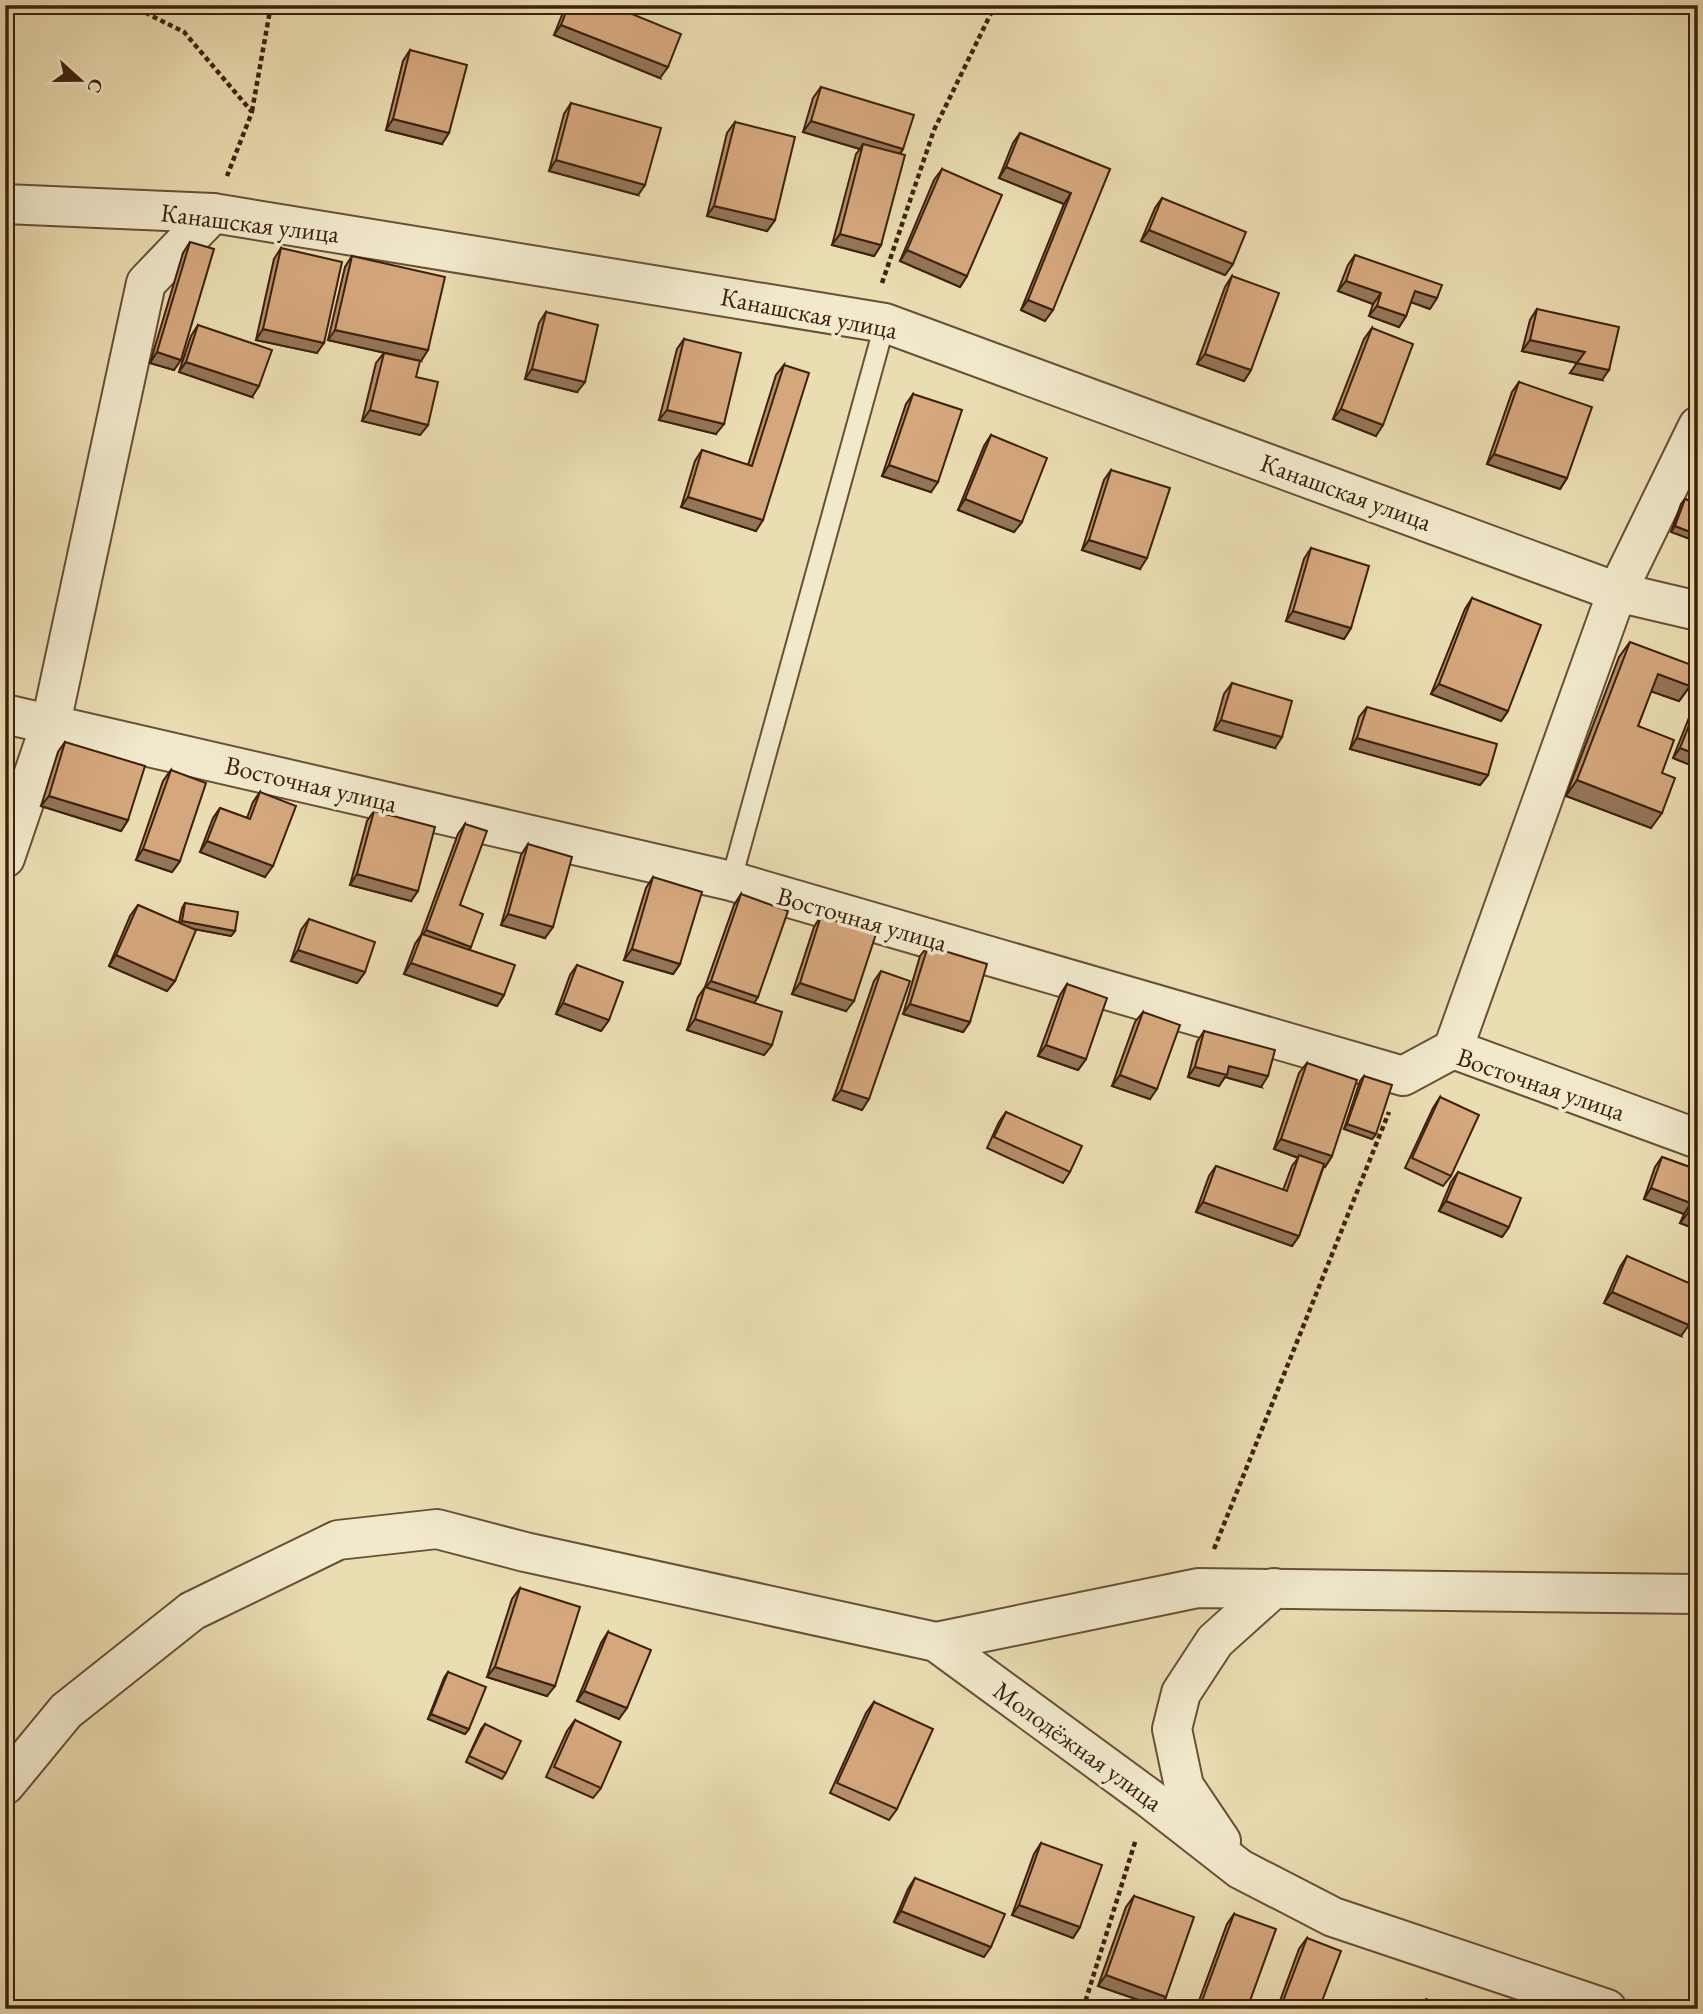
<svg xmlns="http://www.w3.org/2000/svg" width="1703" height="2014" viewBox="0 0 1703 2014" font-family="'EB Garamond',serif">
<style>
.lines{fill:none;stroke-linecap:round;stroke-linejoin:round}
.service-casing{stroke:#685037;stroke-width:23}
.minor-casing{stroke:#685037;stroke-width:42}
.path{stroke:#3c210e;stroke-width:4.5;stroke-dasharray:5 3.5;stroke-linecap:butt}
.service{stroke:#f2e9cd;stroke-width:19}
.minor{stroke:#f2e9cd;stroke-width:38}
.wall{fill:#b7906c;stroke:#3c210e;stroke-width:2}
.shaded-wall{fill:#957558;stroke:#3c210e;stroke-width:2}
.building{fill:#d5a77d;stroke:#3c210e;stroke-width:2}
.labels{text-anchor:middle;stroke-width:7;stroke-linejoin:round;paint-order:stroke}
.street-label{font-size:26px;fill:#3c210e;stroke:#f2e9cd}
</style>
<rect width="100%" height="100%" fill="#ebddb2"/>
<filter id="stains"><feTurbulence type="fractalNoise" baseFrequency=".00286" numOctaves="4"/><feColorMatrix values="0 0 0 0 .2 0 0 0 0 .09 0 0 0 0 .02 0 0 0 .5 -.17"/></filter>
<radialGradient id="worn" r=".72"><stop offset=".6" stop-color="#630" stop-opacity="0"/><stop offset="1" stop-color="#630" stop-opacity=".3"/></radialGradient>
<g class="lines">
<defs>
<path id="service" d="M731 881 885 323"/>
<g id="minor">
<path d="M5 204 213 213 885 323 1617 592 1698 611"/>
<path d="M5 714 731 881 1403 1076 1453 1049 1698 1139"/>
<path d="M5 858 51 723 146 283 213 213"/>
<path d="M1453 1049 1617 592 1698 426"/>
<path d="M936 1642 1198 1588 1698 1594"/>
<path d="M5 1785 66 1711 192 1611 338 1540 437 1529 525 1552 936 1642 1149 1798 1240 1869 1333 1917 1607 2009"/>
<path d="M1221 1841 1184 1786 1172 1729 1181 1693 1215 1641 1274 1588"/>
</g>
</defs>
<use href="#service" class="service-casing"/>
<use href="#minor" class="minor-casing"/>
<g class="path">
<path d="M130 5 184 32 252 112 227 176"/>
<path d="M252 111 271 5"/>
<path d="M882 283 934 130 995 5"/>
<path d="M1214 1549 1389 1112"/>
<path d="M1083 2009 1136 1839"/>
</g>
<use href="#service" class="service"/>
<use href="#minor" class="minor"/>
</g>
<g class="wall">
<path d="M566 5H610L660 78 554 35Z"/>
<path d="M410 50 442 144 386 130 403 61Z"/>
<path d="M821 87 903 149 900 154 881 245 874 256 832 245 856 154 860 149 803 132 813 98Z"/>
<path d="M571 103 638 195 549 171 564 114Z"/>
<path d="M735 122 775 220 767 231 707 216 727 133Z"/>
<path d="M1020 133 1110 169 1045 321 1021 310 1064 204 999 178 1013 143Z"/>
<path d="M942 169 967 276 960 287 900 261 934 180Z"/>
<path d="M1162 198 1233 264 1225 275 1141 241 1155 208Z"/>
<path d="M190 242 174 370 150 363 183 253Z"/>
<path d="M281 248 317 353 256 340 274 259Z"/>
<path d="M1355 255 1430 309 1411 302 1406 316 1399 327 1369 316 1373 304 1338 291 1348 265Z"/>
<path d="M352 256 421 361 328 340 345 267Z"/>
<path d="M1232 276 1251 370 1244 381 1197 364 1225 287Z"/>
<path d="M1537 309 1602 380 1570 373 1577 363 1522 351 1530 320Z"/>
<path d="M546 312 577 392 525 379 539 323Z"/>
<path d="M198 325 252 397 179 372 191 336Z"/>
<path d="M1372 328 1376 436 1333 419 1364 339Z"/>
<path d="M684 339 716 434 659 420 677 349Z"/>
<path d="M384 353 416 377 428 425 420 435 362 421 376 363Z"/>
<path d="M784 365 756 531 681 507 695 461 702 450 748 465 776 375Z"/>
<path d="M1519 382 1567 478 1560 489 1487 464 1512 392Z"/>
<path d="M913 394 931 492 882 476 906 404Z"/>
<path d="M991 435 1022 522 1014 532 958 510 984 446Z"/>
<path d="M1111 470 1140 569 1082 550 1104 480Z"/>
<path d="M1685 499 1698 504 1671 532 1681 504Z"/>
<path d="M1311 548 1351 628 1344 639 1286 621 1304 559Z"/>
<path d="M1472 598 1508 711 1501 721 1431 694 1465 609Z"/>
<path d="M1630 642 1690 686 1679 701 1651 691 1638 726 1662 773 1651 828 1566 796 1619 657Z"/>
<path d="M1232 683 1275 748 1214 730 1224 694Z"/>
<path d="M1698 695V768L1673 758Z"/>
<path d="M1367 707 1488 775 1480 785 1350 749 1359 717Z"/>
<path d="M65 742 128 820 121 831 41 806 58 752Z"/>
<path d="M171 770 180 861 172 872 136 860 163 781Z"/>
<path d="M260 792 265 877 200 852 213 818 220 808 247 818 253 802Z"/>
<path d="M374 811 411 901 350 885 367 821Z"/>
<path d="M465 824 460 905 471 947 469 950 504 995 497 1006 404 974 415 944 421 935 458 834Z"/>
<path d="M528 844 545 938 501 925 521 855Z"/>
<path d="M653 877 680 964 673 974 624 960 646 888Z"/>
<path d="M741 894 754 1003 772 1045 764 1055 687 1030 698 997 705 987 734 905Z"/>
<path d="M185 903 235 931 231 936 195 929 175 981 167 991 109 966 130 916 138 905 179 923 182 908Z"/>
<path d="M821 916 846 1011 792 994 814 927Z"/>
<path d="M309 919 365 972 357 983 291 961 301 930Z"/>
<path d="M928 946 970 1022 963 1032 903 1014 920 956Z"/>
<path d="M577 965 609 1020 601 1031 556 1014 570 975Z"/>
<path d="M881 971 862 1110 833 1100 874 981Z"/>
<path d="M1067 984 1086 1059 1078 1070 1038 1056 1060 995Z"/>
<path d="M1143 1012 1150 1099 1112 1086 1135 1022Z"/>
<path d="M1204 1031 1261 1087 1225 1077 1219 1086 1188 1077 1197 1042Z"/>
<path d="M1307 1063 1332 1156 1325 1167 1324 1166 1299 1236 1292 1246 1196 1212 1209 1176 1216 1166 1283 1190 1292 1166 1298 1158 1274 1149 1299 1073Z"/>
<path d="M1364 1076 1376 1134 1372 1139 1344 1129 1360 1081Z"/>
<path d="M1440 1097 1451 1176 1443 1186 1405 1168 1433 1108Z"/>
<path d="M1006 1112 1070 1172 1063 1183 987 1148 999 1122Z"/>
<path d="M1662 1157 1698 1170V1230L1680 1223 1684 1214 1644 1199 1655 1167Z"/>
<path d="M1458 1172 1509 1227 1502 1237 1439 1211 1451 1182Z"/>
<path d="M1627 1256 1681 1336 1604 1303 1620 1267Z"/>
<path d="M520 1588 547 1696 487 1677 512 1599Z"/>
<path d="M608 1632 619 1719 577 1701 601 1643Z"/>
<path d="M448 1672 469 1729 465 1734 428 1719 444 1678Z"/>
<path d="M874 1702 897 1809 889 1820 830 1793 866 1713Z"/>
<path d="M575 1720 601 1788 593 1798 546 1777 567 1731Z"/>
<path d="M485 1724 506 1773 502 1779 466 1762 481 1729Z"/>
<path d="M1041 1843 1080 1927 1073 1938 1012 1915 1034 1854Z"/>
<path d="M915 1878 984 1957 894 1922 908 1889Z"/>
<path d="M1134 1896 1166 1997 1159 2007 1098 1986 1126 1907Z"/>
<path d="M1234 1914 1247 2009H1196L1227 1924Z"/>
<path d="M1307 1938 1319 2009H1277L1299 1949Z"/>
</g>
<g class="shaded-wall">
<path d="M561 25 668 67 660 78 554 35Z"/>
<path d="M393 119 449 133 442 144 386 130Z"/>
<path d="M811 121 903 149 896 159 863 144 860 149 803 132Z"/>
<path d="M556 160 645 185 638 195 549 171Z"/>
<path d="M1006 167 1071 193 1064 204 999 178Z"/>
<path d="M714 206 775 220 767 231 707 216Z"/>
<path d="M1149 230 1233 264 1225 275 1141 241Z"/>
<path d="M840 234 881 245 874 256 832 245Z"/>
<path d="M907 250 967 276 960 287 900 261Z"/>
<path d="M1346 281 1381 293 1373 304 1338 291Z"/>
<path d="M1415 291 1437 298 1430 309 1408 301Z"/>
<path d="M1028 300 1053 310 1045 321 1021 310Z"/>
<path d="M1377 306 1406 316 1399 327 1369 316Z"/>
<path d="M263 329 324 343 317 353 256 340Z"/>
<path d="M335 330 428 350 421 361 328 340Z"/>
<path d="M1530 340 1585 352 1577 363 1522 351Z"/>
<path d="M157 352 181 360 174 370 150 363Z"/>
<path d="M1205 354 1251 370 1244 381 1197 364Z"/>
<path d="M186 362 259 386 252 397 179 372Z"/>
<path d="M1577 363 1609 370 1602 380 1570 373Z"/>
<path d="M532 369 585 382 577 392 525 379Z"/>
<path d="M1341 409 1383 425 1376 436 1333 419Z"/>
<path d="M370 410 428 425 420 435 362 421Z"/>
<path d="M667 410 724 424 716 434 659 420Z"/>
<path d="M1494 454 1567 478 1560 489 1487 464Z"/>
<path d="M889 465 938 482 931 492 882 476Z"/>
<path d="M688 497 763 520 756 531 681 507Z"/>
<path d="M965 499 1022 522 1014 532 958 510Z"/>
<path d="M1675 526 1698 535V542L1671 532Z"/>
<path d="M1089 540 1147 558 1140 569 1082 550Z"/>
<path d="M1293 611 1351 628 1344 639 1286 621Z"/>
<path d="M1658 674 1690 686 1679 701 1647 690Z"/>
<path d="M1439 684 1508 711 1501 721 1431 694Z"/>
<path d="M1221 720 1282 737 1275 748 1214 730Z"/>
<path d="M1357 738 1488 775 1480 785 1350 749Z"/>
<path d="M1680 748 1698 755V768L1673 758Z"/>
<path d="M1577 780 1662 813 1651 828 1566 796Z"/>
<path d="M49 796 128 820 121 831 41 806Z"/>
<path d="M207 841 273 866 265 877 200 852Z"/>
<path d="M143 849 180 861 172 872 136 860Z"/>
<path d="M357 874 418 891 411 901 350 885Z"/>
<path d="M508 914 553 927 545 938 501 925Z"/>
<path d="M182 921 235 931 231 936 178 926Z"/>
<path d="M426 930 471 947 464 957 419 941Z"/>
<path d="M632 949 680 964 673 974 624 960Z"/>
<path d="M298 950 365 972 357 983 291 961Z"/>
<path d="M116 955 175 981 167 991 109 966Z"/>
<path d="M411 963 504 995 497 1006 404 974Z"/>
<path d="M711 981 758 997 751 1008 703 991Z"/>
<path d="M800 983 854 1001 846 1011 792 994Z"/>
<path d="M563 1003 609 1020 601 1031 556 1014Z"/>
<path d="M910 1004 970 1022 963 1032 903 1014Z"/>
<path d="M695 1019 772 1045 764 1055 687 1030Z"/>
<path d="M1046 1045 1086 1059 1078 1070 1038 1056Z"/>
<path d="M1229 1066 1268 1076 1261 1087 1225 1077 1219 1086 1188 1077 1195 1067Z"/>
<path d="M1120 1075 1157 1089 1150 1099 1112 1086Z"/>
<path d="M841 1090 869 1099 862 1110 833 1100Z"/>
<path d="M1347 1124 1376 1134 1372 1139 1344 1129Z"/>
<path d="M1281 1139 1332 1156 1325 1167 1274 1149Z"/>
<path d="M1651 1188 1691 1203 1684 1214 1644 1199Z"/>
<path d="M1446 1201 1509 1227 1502 1237 1439 1211Z"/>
<path d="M1203 1202 1299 1236 1292 1246 1196 1212Z"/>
<path d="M1688 1213 1698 1217V1230L1680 1223Z"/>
<path d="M1612 1292 1689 1325 1681 1336 1604 1303Z"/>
<path d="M495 1667 555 1686 547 1696 487 1677Z"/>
<path d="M584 1691 627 1708 619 1719 577 1701Z"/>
<path d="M431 1714 469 1729 465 1734 428 1719Z"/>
<path d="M1019 1905 1080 1927 1073 1938 1012 1915Z"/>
<path d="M901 1911 991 1947 984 1957 894 1922Z"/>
<path d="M1106 1975 1166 1997 1159 2007 1098 1986Z"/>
</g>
<g class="building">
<path d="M569 5H610L681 34 668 67 561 25Z"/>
<path d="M410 50 467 65 449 133 393 119Z"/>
<path d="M821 87 914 115 903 149 811 121Z"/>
<path d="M571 103 661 128 645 185 556 160Z"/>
<path d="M735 122 795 137 775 220 714 206Z"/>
<path d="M1020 133 1110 169 1053 310 1028 300 1071 193 1006 167Z"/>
<path d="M863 144 905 155 881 245 840 234Z"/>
<path d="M942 169 1002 195 967 276 907 250Z"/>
<path d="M1162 198 1246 232 1233 264 1149 230Z"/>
<path d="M190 242 214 249 181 360 157 352Z"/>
<path d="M281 248 342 262 324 343 263 329Z"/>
<path d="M1355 255 1442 285 1437 298 1415 291 1406 316 1377 306 1381 293 1346 281Z"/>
<path d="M352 256 445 277 428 350 335 330Z"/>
<path d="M1232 276 1279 293 1251 370 1205 354Z"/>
<path d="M1537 309 1619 327 1609 370 1577 363 1585 352 1530 340Z"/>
<path d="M546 312 598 325 585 382 532 369Z"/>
<path d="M198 325 272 350 259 386 186 362Z"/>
<path d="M1372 328 1413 344 1383 425 1341 409Z"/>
<path d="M684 339 741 353 724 424 667 410Z"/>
<path d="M384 353 420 361 416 377 438 382 428 425 370 410Z"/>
<path d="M784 365 809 373 763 520 688 497 702 450 752 466Z"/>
<path d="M1519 382 1592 407 1567 478 1494 454Z"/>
<path d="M913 394 962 410 938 482 889 465Z"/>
<path d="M991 435 1047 458 1022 522 965 499Z"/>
<path d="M1111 470 1170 488 1147 558 1089 540Z"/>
<path d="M1685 499 1698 504V535L1675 526Z"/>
<path d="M1311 548 1369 566 1351 628 1293 611Z"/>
<path d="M1472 598 1541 625 1508 711 1439 684Z"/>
<path d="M1630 642 1697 667 1690 686 1658 674 1638 726 1674 740 1662 773 1675 778 1662 813 1577 780Z"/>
<path d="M1232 683 1292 701 1282 737 1221 720Z"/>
<path d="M1698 703V755L1680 748Z"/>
<path d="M1367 707 1497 744 1488 775 1357 738Z"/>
<path d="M65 742 145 766 128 820 49 796Z"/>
<path d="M171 770 206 783 180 861 143 849Z"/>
<path d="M260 792 296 806 273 866 207 841 220 808 250 819Z"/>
<path d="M374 811 435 827 418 891 357 874Z"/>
<path d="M465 824 487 831 460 905 483 914 471 947 426 930Z"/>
<path d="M528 844 572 857 553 927 508 914Z"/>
<path d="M653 877 702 892 680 964 632 949Z"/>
<path d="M741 894 788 911 758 997 711 981Z"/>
<path d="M185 903 238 912 235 931 182 921Z"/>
<path d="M138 905 196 930 175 981 116 955Z"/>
<path d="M821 916 876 934 854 1001 800 983Z"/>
<path d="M309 919 375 942 365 972 298 950Z"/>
<path d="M422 934 515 965 504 995 411 963Z"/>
<path d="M928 946 987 964 970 1022 910 1004Z"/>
<path d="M577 965 623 982 609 1020 563 1003Z"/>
<path d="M881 971 910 981 869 1099 841 1090Z"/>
<path d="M1067 984 1107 998 1086 1059 1046 1045Z"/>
<path d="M705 987 782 1012 772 1045 695 1019Z"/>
<path d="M1143 1012 1180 1025 1157 1089 1120 1075Z"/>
<path d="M1204 1031 1275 1050 1268 1076 1229 1066 1227 1075 1195 1067Z"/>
<path d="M1307 1063 1357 1080 1332 1156 1281 1139Z"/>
<path d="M1364 1076 1392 1085 1376 1134 1347 1124Z"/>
<path d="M1440 1097 1479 1115 1451 1176 1412 1158Z"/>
<path d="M1006 1112 1082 1146 1070 1172 994 1137Z"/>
<path d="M1299 1155 1324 1164 1299 1236 1203 1202 1216 1166 1287 1191Z"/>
<path d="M1662 1157 1698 1170V1217L1688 1213 1691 1203 1651 1188Z"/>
<path d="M1458 1172 1521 1198 1509 1227 1446 1201Z"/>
<path d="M1627 1256 1698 1287V1304L1689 1325 1612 1292Z"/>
<path d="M520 1588 580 1607 555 1686 495 1667Z"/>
<path d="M608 1632 651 1650 627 1708 584 1691Z"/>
<path d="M448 1672 486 1687 469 1729 431 1714Z"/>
<path d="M874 1702 933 1729 897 1809 837 1783Z"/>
<path d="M575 1720 621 1742 601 1788 554 1767Z"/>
<path d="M485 1724 521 1741 506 1773 469 1756Z"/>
<path d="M1041 1843 1102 1865 1080 1927 1019 1905Z"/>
<path d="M915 1878 1005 1914 991 1947 901 1911Z"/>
<path d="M1134 1896 1194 1917 1166 1997 1106 1975Z"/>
<path d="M1234 1914 1276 1929 1247 2009H1199Z"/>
<path d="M1307 1938 1341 1951 1319 2009H1280Z"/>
<path d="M1426 1999 1456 2009H1422Z"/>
<path d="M1098 2001 1121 2009H1095Z"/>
</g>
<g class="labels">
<g class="street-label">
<text transform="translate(250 223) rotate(7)" y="9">Канашская улица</text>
<text transform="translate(809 313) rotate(11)" y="9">Канашская улица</text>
<text transform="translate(1346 492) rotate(20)" y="9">Канашская улица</text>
<text transform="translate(311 784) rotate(13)" y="9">Восточная улица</text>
<text transform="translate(862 919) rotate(16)" y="9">Восточная улица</text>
<text transform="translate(1541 1084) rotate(19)" y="9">Восточная улица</text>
<text transform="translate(1078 1746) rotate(36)" y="9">Молодёжная улица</text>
</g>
</g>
<rect width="1703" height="2014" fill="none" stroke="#ebddb2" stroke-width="28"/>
<rect x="7" y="7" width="1689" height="2000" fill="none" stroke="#3c210e" stroke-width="3.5"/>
<rect x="14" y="14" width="1675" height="1986" fill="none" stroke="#3c210e" stroke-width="2"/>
<g transform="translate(80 80) rotate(111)" stroke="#f2e9cd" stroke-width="5" paint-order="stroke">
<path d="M0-5L12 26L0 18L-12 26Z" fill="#3c210e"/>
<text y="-10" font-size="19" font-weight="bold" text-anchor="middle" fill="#3c210e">С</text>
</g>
<rect width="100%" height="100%" filter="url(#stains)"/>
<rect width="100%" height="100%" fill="url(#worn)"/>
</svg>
